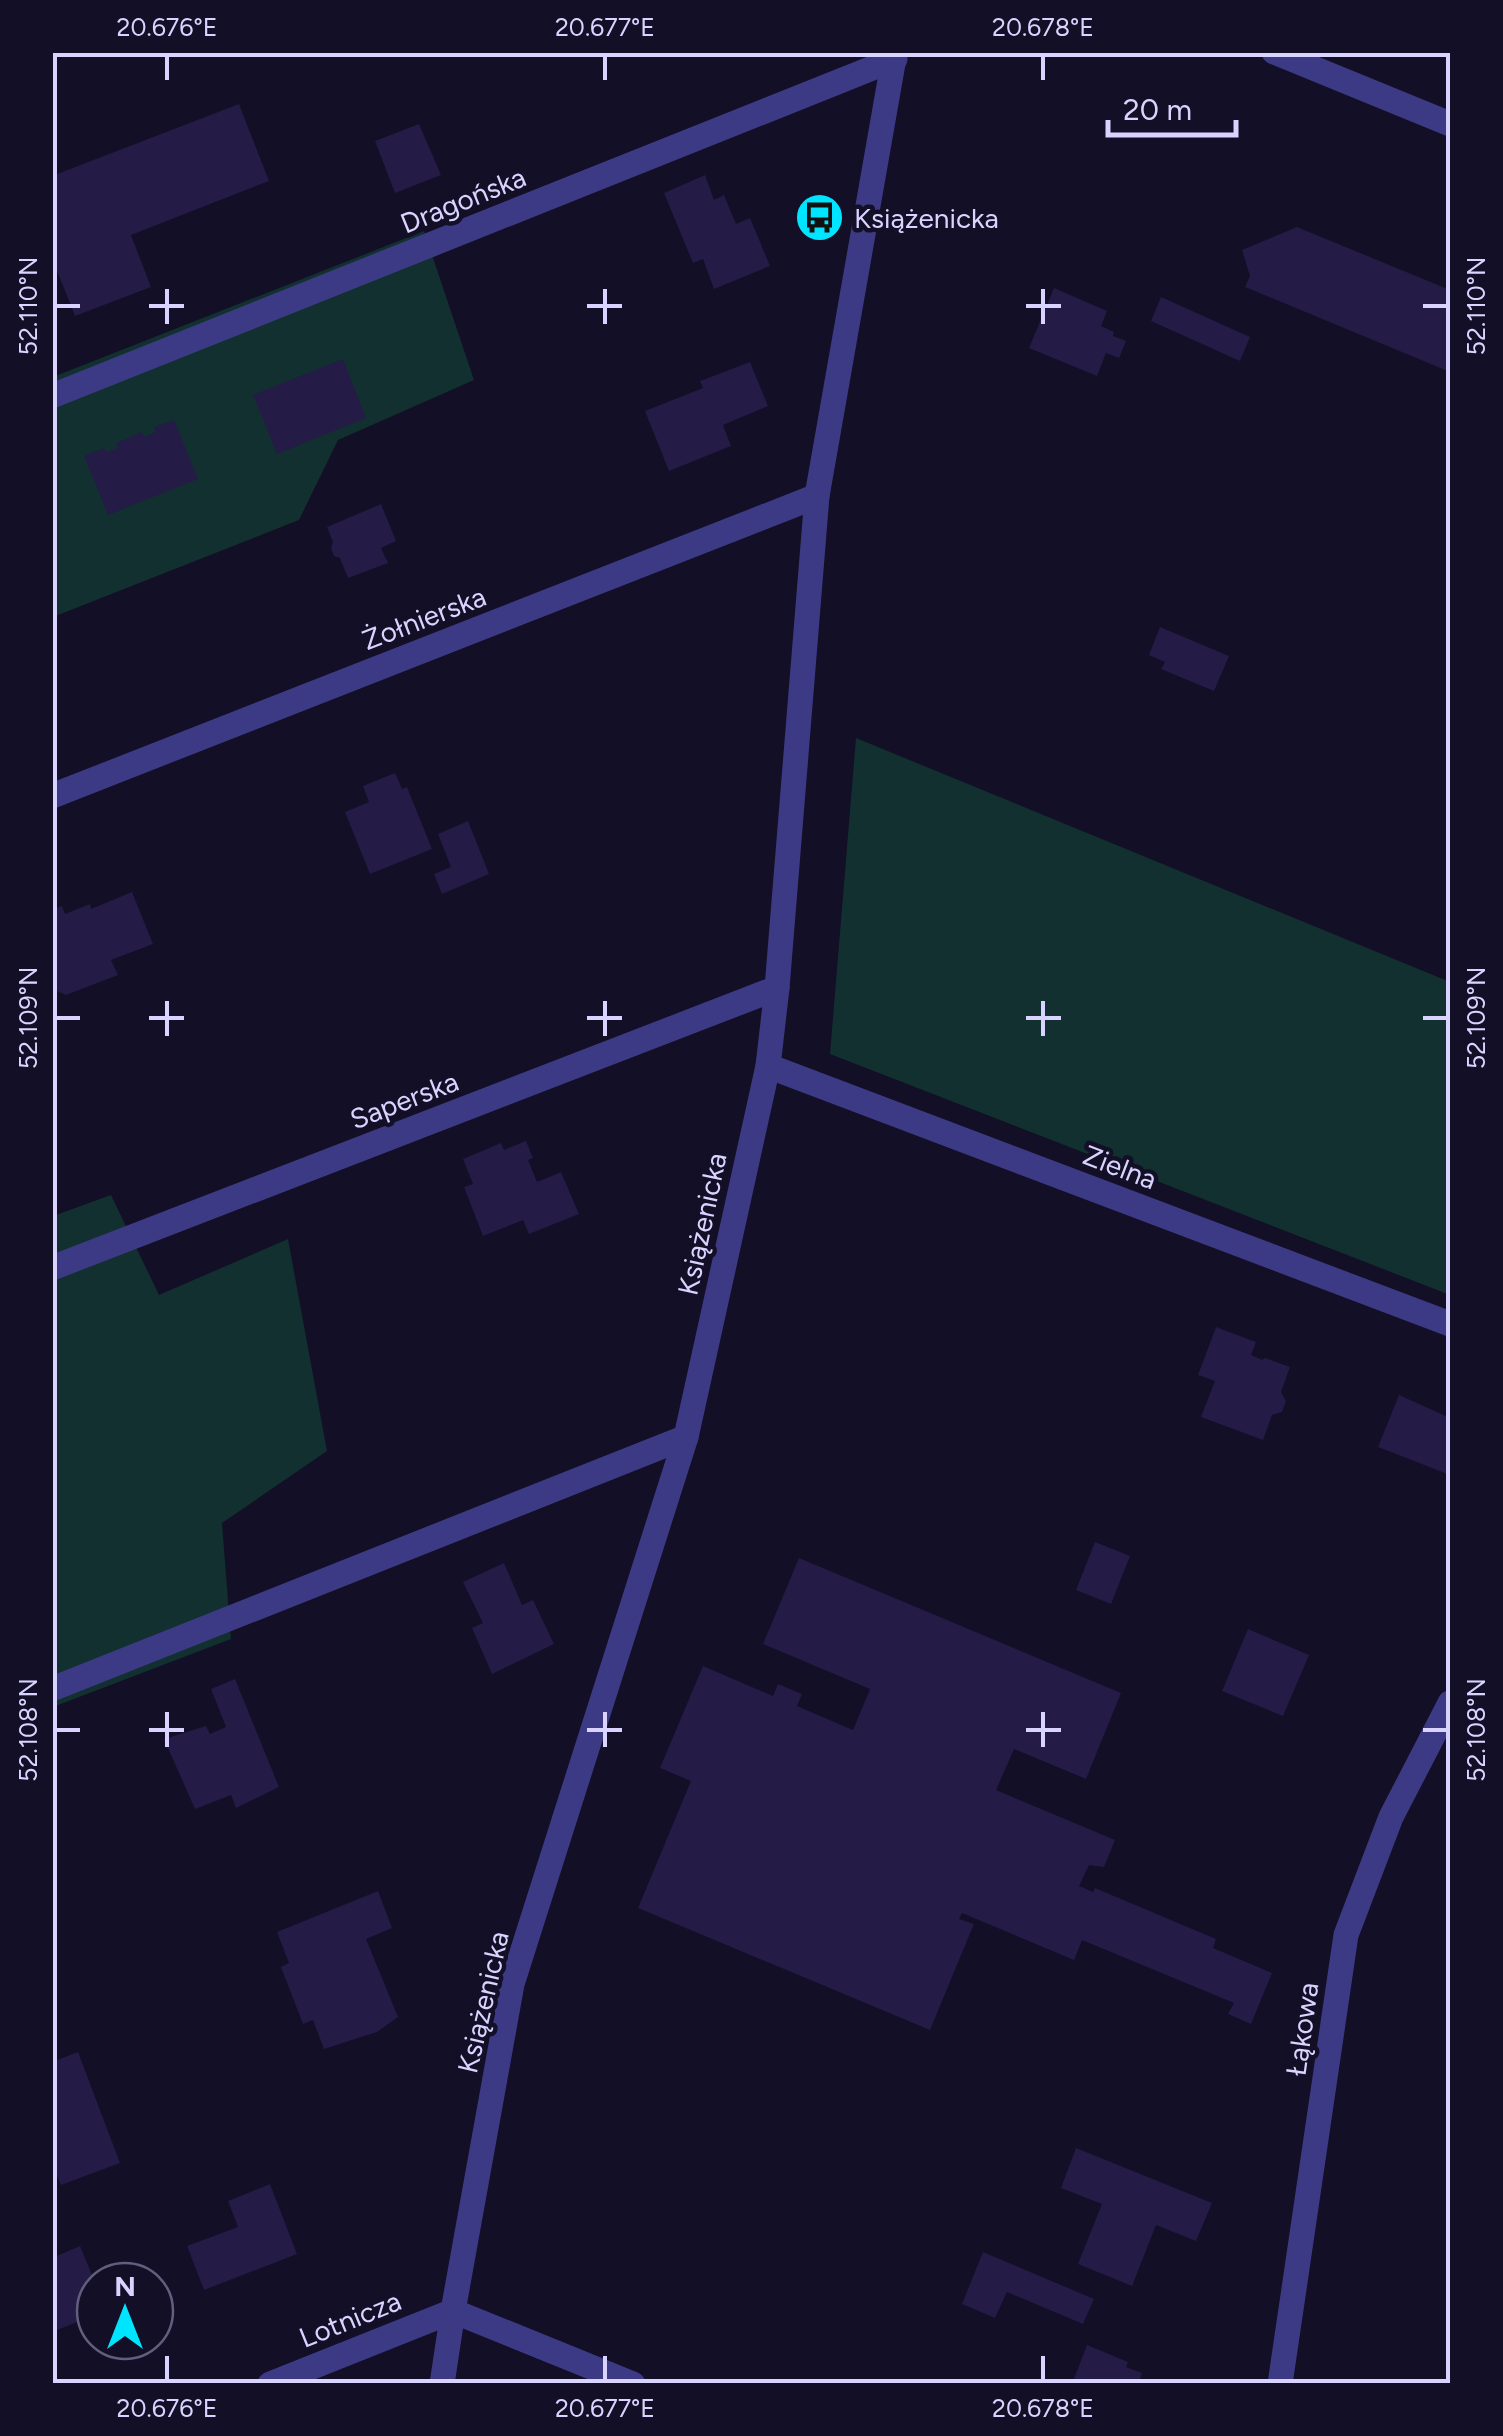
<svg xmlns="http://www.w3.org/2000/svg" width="1503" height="2436" viewBox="0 0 1503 2436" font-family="Figtree,sans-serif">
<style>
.green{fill:#12302f}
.building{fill:#241b47}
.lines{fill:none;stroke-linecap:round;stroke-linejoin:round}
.street{stroke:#3d3a85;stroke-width:25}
.ticks{fill:none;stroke:#d9d4ff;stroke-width:4}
.labels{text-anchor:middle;stroke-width:9;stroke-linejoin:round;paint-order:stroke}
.street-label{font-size:28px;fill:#d9d4ff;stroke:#130f26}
.poi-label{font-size:28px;fill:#d9d4ff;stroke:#130f26;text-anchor:start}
.neatline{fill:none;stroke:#d9d4ff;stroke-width:4}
.ticks-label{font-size:25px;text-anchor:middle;fill:#d9d4ff}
</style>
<rect width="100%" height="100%" fill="#130f26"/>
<g class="green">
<path d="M424 231 474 380 338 440 299 520 53 617V377Z"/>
<path d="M856 738 1450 982V1295L830 1054Z"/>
<path d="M111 1195 159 1295 288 1239 327 1451 222 1523 231 1639 53 1707V1216Z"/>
</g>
<g class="building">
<path d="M239 104 269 181 131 235 151 287 75 316 52 258V176Z"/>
<path d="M419 124 441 175 395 193 375 141Z"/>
<path d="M705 175 714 200 724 195 736 224 750 218 770 266 714 289 703 259 693 263 664 193Z"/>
<path d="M1297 227 1450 290V372L1245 287 1250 276 1242 250Z"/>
<path d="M1054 288 1107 311 1101 326 1114 332 1113 336 1126 341 1119 358 1106 353 1097 376 1029 348Z"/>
<path d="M1161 297 1250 337 1240 361 1151 321Z"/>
<path d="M343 359 366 418 277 454 253 395Z"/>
<path d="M750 362 768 406 723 425 731 446 669 471 645 411 703 388 700 381Z"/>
<path d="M174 420 198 479 108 515 84 456 104 448 106 452 118 448 116 443 142 432 144 437 156 432 154 427Z"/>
<path d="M381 504 396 541 381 548 388 563 348 578 340 558 334 556 331 548 333 542 327 527Z"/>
<path d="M1160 627 1229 656 1214 691 1161 669 1165 662 1149 655Z"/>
<path d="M395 773 402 789 407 787 432 849 370 874 345 812 369 802 363 786Z"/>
<path d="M468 821 489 874 442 894 434 874 451 867 438 834Z"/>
<path d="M132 892 153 944 111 960 118 975 66 995 52 989V909L62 906 65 914 90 904 91 909Z"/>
<path d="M526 1141 533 1158 528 1160 537 1182 561 1172 579 1214 529 1234 523 1220 483 1236 464 1187 473 1184 463 1159 501 1143 504 1150Z"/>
<path d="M1216 1327 1256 1342 1251 1355 1262 1360 1265 1358 1290 1367 1281 1392 1286 1401 1282 1412 1272 1415 1263 1440 1201 1417 1215 1381 1198 1375Z"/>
<path d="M1399 1395 1448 1417 1450 1412V1475L1378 1447Z"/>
<path d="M1095 1542 1130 1556 1111 1604 1076 1590Z"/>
<path d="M799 1558 1121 1693 1086 1779 1014 1749 996 1790 1115 1840 1104 1867 1089 1865 1079 1886 1093 1892 1095 1888 1216 1939 1213 1948 1272 1973 1251 2024 1228 2014 1234 2003 1082 1940 1074 1960 962 1913 959 1919 974 1924 930 2030 638 1908 691 1781 660 1768 703 1666 773 1696 778 1684 802 1694 797 1706 853 1730 870 1689 763 1644Z"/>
<path d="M504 1563 522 1605 533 1600 554 1644 492 1674 472 1628 483 1623 463 1582Z"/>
<path d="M1248 1629 1309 1655 1283 1716 1222 1691Z"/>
<path d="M235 1679 279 1787 236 1808 231 1795 195 1809 164 1739 206 1726 210 1734 226 1727 211 1689Z"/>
<path d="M378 1891 392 1928 366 1939 398 2017 377 2032 324 2049 313 2020 303 2024 281 1967 289 1963 277 1932Z"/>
<path d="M78 2052 120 2163 61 2185 52 2163V2062Z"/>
<path d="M1076 2148 1212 2203 1196 2241 1156 2225 1132 2286 1078 2264 1102 2204 1061 2188Z"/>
<path d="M270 2184 297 2254 204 2290 187 2246 238 2227 228 2201Z"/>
<path d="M80 2246 95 2282V2315L52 2332V2258Z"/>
<path d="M983 2252 1094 2299 1083 2324 1007 2292 995 2318 962 2304Z"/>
<path d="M1087 2345 1128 2362 1126 2367 1142 2373 1138 2384H1072Z"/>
</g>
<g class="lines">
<g class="street">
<path d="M1274 52 1450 124"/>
<path d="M52 396 895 59"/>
<path d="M52 796 817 496"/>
<path d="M768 1066 1450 1324"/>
<path d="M52 1268 777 988"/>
<path d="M52 1689 686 1437"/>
<path d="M270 2384 453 2311 633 2384"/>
<path d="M442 2384 453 2311 512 1984 686 1437 768 1066 777 988 817 496 895 52"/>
<path d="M1280 2384 1346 1935 1391 1817 1450 1703"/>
</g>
</g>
<path class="ticks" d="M167 55V80M605 55V80M1043 55V80M167 289V324M605 289V324M1043 289V324M55 306H80M149 306H184M587 306H622M1026 306H1061M1423 306H1448M167 1001V1036M605 1001V1036M1043 1001V1036M55 1018H80M149 1018H184M587 1018H622M1026 1018H1061M1423 1018H1448M167 1712V1747M605 1712V1747M1043 1712V1747M55 1730H80M149 1730H184M587 1730H622M1026 1730H1061M1423 1730H1448M167 2356V2381M605 2356V2381M1043 2356V2381"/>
<defs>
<symbol id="bus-disc" viewBox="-11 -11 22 22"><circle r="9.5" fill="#00e5ff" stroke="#130f26"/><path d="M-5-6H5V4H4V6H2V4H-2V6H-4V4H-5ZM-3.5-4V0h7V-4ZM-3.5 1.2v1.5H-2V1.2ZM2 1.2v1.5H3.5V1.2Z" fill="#111"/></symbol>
</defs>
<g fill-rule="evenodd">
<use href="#bus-disc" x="792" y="190" width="55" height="55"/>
</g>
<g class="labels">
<g class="street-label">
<text transform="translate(463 200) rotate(-22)" y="10">Dragońska</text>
<text transform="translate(424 618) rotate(-21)" y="10">Żołnierska</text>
<text transform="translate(404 1100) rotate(-21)" y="10">Saperska</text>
<text transform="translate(1120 1167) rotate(21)" y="10">Zielna</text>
<text transform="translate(702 1224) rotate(-78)" y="10">Książenicka</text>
<text transform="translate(483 2002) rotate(-77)" y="10">Książenicka</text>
<text transform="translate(1302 2029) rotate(-82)" y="10">Łąkowa</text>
<text transform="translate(350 2319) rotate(-22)" y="10">Lotnicza</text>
</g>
<g class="poi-label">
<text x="854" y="228">Książenicka</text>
</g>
</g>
<rect width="1503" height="2436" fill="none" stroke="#130f26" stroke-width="110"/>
<g transform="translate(125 2311)"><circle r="48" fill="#130f26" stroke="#625e7d" stroke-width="2.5"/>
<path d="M0-8L18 38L0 25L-18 38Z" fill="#00e5ff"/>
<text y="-15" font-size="28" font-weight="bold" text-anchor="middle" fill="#d9d4ff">N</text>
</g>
<path d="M1108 120v15h128v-15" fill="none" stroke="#d9d4ff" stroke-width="5"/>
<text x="1123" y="120" font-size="30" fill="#d9d4ff" stroke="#130f26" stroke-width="8" paint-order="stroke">20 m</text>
<rect x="55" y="55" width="1393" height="2326" class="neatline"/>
<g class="ticks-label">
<text x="167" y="36">20.676°E</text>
<text x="605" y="36">20.677°E</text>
<text x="1043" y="36">20.678°E</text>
<text transform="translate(28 306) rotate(-90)" y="9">52.110°N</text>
<text transform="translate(1476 306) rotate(-90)" y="9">52.110°N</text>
<text transform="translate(28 1018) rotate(-90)" y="9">52.109°N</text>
<text transform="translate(1476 1018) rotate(-90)" y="9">52.109°N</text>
<text transform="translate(28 1730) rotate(-90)" y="9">52.108°N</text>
<text transform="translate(1476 1730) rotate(-90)" y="9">52.108°N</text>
<text x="167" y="2417">20.676°E</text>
<text x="605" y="2417">20.677°E</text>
<text x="1043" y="2417">20.678°E</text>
</g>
</svg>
